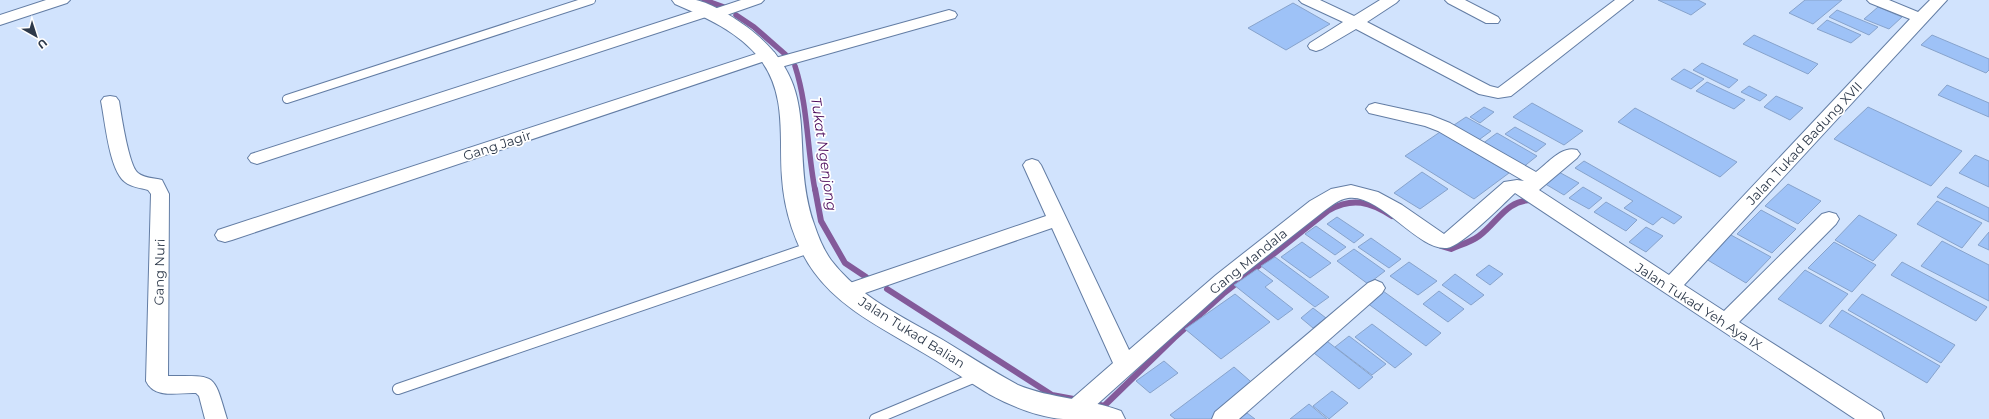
<svg xmlns="http://www.w3.org/2000/svg" width="1989" height="419" viewBox="0 0 1989 419" font-family="Montserrat,sans-serif">
<style>
.lines{fill:none;stroke-linecap:round;stroke-linejoin:round}
.stream-far1{stroke:#835a9a;stroke-width:5.5}
.stream{stroke:#835a9a;stroke-width:6}
.building{fill:#9ec2f7;stroke:#87a3cc}
.service-far1-casing{stroke:#637da4;stroke-width:10}
.service-casing{stroke:#637da4;stroke-width:12}
.minor-casing{stroke:#637da4;stroke-width:2}
.tertiary-casing{stroke:#637da4;stroke-width:2}
.service-far1{stroke:#fff;stroke-width:8}
.service{stroke:#fff;stroke-width:10}
.minor{fill:#fff;fill-rule:evenodd}
.tertiary{fill:#fff;fill-rule:evenodd}
.labels{text-anchor:middle;stroke-width:3.5;stroke-linejoin:round;paint-order:stroke}
.street-label{font-size:13px;fill:#2d394a;stroke:#fff}
.water-label{font-size:14px;font-style:italic;fill:#4a095a;stroke:#fff}
</style>
<rect width="100%" height="100%" fill="#d1e3fd"/>
<g class="lines">
<g class="stream-far1">
<path d="M704 0 724 7"/>
<path d="M736 15 754 27 786 55"/>
<path d="M795 66C808 106 807 149 815 190"/>
</g>
<g class="stream">
<path d="M815 189 821 221 845 263 866 277"/>
<path d="M1441 246 1451 249C1460 245 1471 242 1479 236 1498 222 1506 200 1532 200"/>
<path d="M887 289 1052 395 1079 400"/>
<path d="M1096 404 1104 406 1174 338 1223 294 1329 210C1353 197 1370 202 1392 216"/>
</g>
</g>
<g class="building">
<path d="M1658 0H1698L1706 4 1691 15Z"/>
<path d="M1805 0H1842L1813 24 1789 13Z"/>
<path d="M1293 3 1330 24 1286 50 1248 28Z"/>
<path d="M1878 7 1902 17 1889 29 1864 19Z"/>
<path d="M1837 10 1878 27 1869 35 1829 17Z"/>
<path d="M1827 20 1861 35 1851 43 1817 29Z"/>
<path d="M1754 35 1818 64 1808 74 1743 44Z"/>
<path d="M1932 35 1989 59V70L1986 73 1921 45Z"/>
<path d="M1702 63 1738 80 1729 88 1693 70Z"/>
<path d="M1684 69 1704 79 1691 89 1671 79Z"/>
<path d="M1707 82 1745 100 1734 109 1696 91Z"/>
<path d="M1947 85 1989 103V117L1938 95Z"/>
<path d="M1749 86 1767 95 1760 101 1741 92Z"/>
<path d="M1776 96 1803 108 1790 120 1764 107Z"/>
<path d="M1532 103 1583 131 1564 145 1513 117Z"/>
<path d="M1484 107 1494 112 1480 123 1470 117Z"/>
<path d="M1868 107 1962 151 1931 186 1834 139Z"/>
<path d="M1635 108 1737 162 1720 177 1618 122Z"/>
<path d="M1466 117 1491 131 1476 142 1451 127Z"/>
<path d="M1515 127 1546 144 1536 152 1505 134Z"/>
<path d="M1440 132 1509 173 1474 199 1405 156Z"/>
<path d="M1497 133 1537 156 1522 168 1482 144Z"/>
<path d="M1975 155 1989 161V187L1959 173Z"/>
<path d="M1584 161 1682 217 1674 224 1662 217 1653 225 1624 208 1633 201 1575 168Z"/>
<path d="M1557 171 1579 183 1564 195 1542 182Z"/>
<path d="M1422 172 1448 189 1420 209 1394 193Z"/>
<path d="M1788 184 1821 201 1798 224 1765 206Z"/>
<path d="M1583 187 1602 198 1589 209 1569 198Z"/>
<path d="M1946 187 1989 208V222L1937 197Z"/>
<path d="M1937 201 1982 223 1962 248 1917 224Z"/>
<path d="M1606 202 1637 220 1626 231 1594 212Z"/>
<path d="M1761 210 1796 229 1772 253 1737 234Z"/>
<path d="M1859 215 1897 235 1873 261 1835 240Z"/>
<path d="M1337 217 1364 235 1354 243 1327 224Z"/>
<path d="M1316 226 1346 247 1335 255 1305 234Z"/>
<path d="M1646 227 1663 236 1646 252 1629 242Z"/>
<path d="M1989 232V250L1978 245Z"/>
<path d="M1731 235 1771 257 1746 283 1706 259Z"/>
<path d="M1371 238 1401 259 1389 268 1358 247Z"/>
<path d="M1942 241 1989 265V301L1921 266Z"/>
<path d="M1302 242 1331 263 1310 278 1281 257Z"/>
<path d="M1834 242 1876 265 1852 292 1808 268Z"/>
<path d="M1354 249 1385 271 1368 284 1337 261Z"/>
<path d="M1275 257 1329 297 1315 307 1261 266Z"/>
<path d="M1409 262 1437 281 1418 295 1390 276Z"/>
<path d="M1902 262 1987 307 1976 321 1891 275Z"/>
<path d="M1489 265 1503 274 1490 285 1476 275Z"/>
<path d="M1257 269 1273 281 1265 287 1293 309 1278 320 1234 285Z"/>
<path d="M1805 270 1848 294 1821 324 1778 299Z"/>
<path d="M1455 274 1484 295 1471 305 1442 285Z"/>
<path d="M1383 291 1441 333 1426 346 1367 303Z"/>
<path d="M1439 291 1464 309 1448 322 1423 304Z"/>
<path d="M1235 294 1270 322 1221 359 1185 329Z"/>
<path d="M1862 294 1955 345 1941 363 1848 310Z"/>
<path d="M1313 308 1326 318 1313 328 1301 318Z"/>
<path d="M1842 310 1940 366 1927 383 1829 326Z"/>
<path d="M1372 324 1412 354 1395 368 1355 337Z"/>
<path d="M1349 336 1386 364 1372 375 1335 347Z"/>
<path d="M1323 338 1373 377 1359 389 1309 349Z"/>
<path d="M1164 361 1178 373 1150 393 1136 381Z"/>
<path d="M1234 367 1257 387 1215 419H1175L1170 415Z"/>
<path d="M1332 391 1348 403 1329 419 1313 406Z"/>
<path d="M1309 404 1327 419H1290Z"/>
<path d="M1247 413 1255 419H1239Z"/>
</g>
<g class="lines">
<defs>
<path id="service-far1" d="M287 99 591 0"/>
<g id="service">
<path d="M398 389 812 247"/>
<path d="M875 419 978 376"/>
</g>
<g id="minor">
<path d="M46 0H70L67 3 0 25V15Z"/>
<path d="M741 0H764L761 3 721 17 715 19 709 16 263 162 257 164 251 162 248 158 251 154 703 8 708 6 714 9Z"/>
<path d="M1299 0H1320L1354 16 1380 0H1399L1396 3 1367 22 1490 86 1498 88 1615 0H1633L1511 96 1498 98 1479 94 1356 29 1322 49 1316 51 1310 49 1308 46 1310 43 1343 22 1302 3Z"/>
<path d="M1445 0H1465L1498 17 1500 20 1498 23H1486L1448 3Z"/>
<path d="M1867 0H1889L1918 12 1930 0H1947L1684 285 1724 311 1822 214 1829 212 1836 214 1839 219 1836 224 1739 322 1881 412 1884 419H1855L1515 193C1502 205 1462 246 1447 248 1418 251 1380 193 1348 198 1339 199 1331 206 1324 211L1230 285 1083 417 1076 419 1067 417 1064 410 1067 403 1113 363 1052 228 848 299 841 296 838 291 841 286 1046 216 1023 165 1026 161 1032 159 1038 161 1041 165 1129 350 1216 275 1310 201 1331 189 1351 185 1378 192 1402 205 1444 234 1504 182 1517 180 1524 181 1438 131 1425 126 1369 113 1366 109 1369 105 1375 103 1430 115 1450 123 1536 172C1548 163 1562 145 1577 150L1580 154 1577 158 1539 190 1669 275 1910 19 1870 3Z"/>
<path d="M949 10 955 12 957 15 955 18 774 69 768 68 766 64 768 60Z"/>
<path d="M768 50 774 52 776 55 774 58 232 240 225 242 218 240 215 235 218 230Z"/>
<path d="M110 96 116 97 119 101C121 114 129 167 138 173 144 178 154 178 162 180L169 194 168 376C217 376 213 372 227 419H205L199 396 196 393C179 392 155 400 146 381L151 194 148 190C141 188 131 187 125 182 109 170 105 120 101 101L104 97Z"/>
<path d="M1375 280 1382 283 1385 288 1382 293 1239 419H1212L1215 412 1368 283Z"/>
</g>
<path id="tertiary" d="M672 0C680 0 689 0 696 0 711 3 735 18 747 27 827 87 787 145 814 224 818 236 823 249 831 260 859 297 903 317 943 340 968 355 992 371 1018 385 1051 399 1088 398 1121 411L1125 419C1105 419 1083 419 1063 419 1037 417 1011 406 989 394 966 380 943 364 920 351 882 328 840 308 814 272 795 246 784 210 782 178 779 137 787 94 760 59 739 32 705 17 675 4Z"/>
</defs>
<use href="#service-far1" class="service-far1-casing"/>
<use href="#service" class="service-casing"/>
<use href="#minor" class="minor-casing"/>
<use href="#tertiary" class="tertiary-casing"/>
<use href="#service-far1" class="service-far1"/>
<use href="#service" class="service"/>
<use href="#minor" class="minor"/>
<use href="#tertiary" class="tertiary"/>
</g>
<g class="labels">
<g class="street-label">
<text transform="translate(1804 143) rotate(-47)" y="5">Jalan Tukad Badung XVII</text>
<text transform="translate(497 145) rotate(-18)" y="5">Gang Jagir</text>
<text transform="translate(1248 261) rotate(-39)" y="5">Gang Mandala</text>
<text transform="translate(159 272) rotate(-89)" y="5">Gang Nuri</text>
<text transform="translate(1699 306) rotate(33)" y="5">Jalan Tukad Yeh Aya IX</text>
<text transform="translate(912 332) rotate(32)" y="5">Jalan Tukad Balian</text>
</g>
<g class="water-label">
<text transform="translate(824 154) rotate(82)" y="5">Tukat Ngenjong</text>
</g>
</g>
<g transform="translate(36 36) rotate(141)" stroke="#ffffff" stroke-width="3" paint-order="stroke">
<path d="M0-3L7 15L0 10L-7 15Z" fill="#2d394a"/>
<text y="-6" font-size="11" font-weight="bold" text-anchor="middle" fill="#2d394a">U</text>
</g>
</svg>
